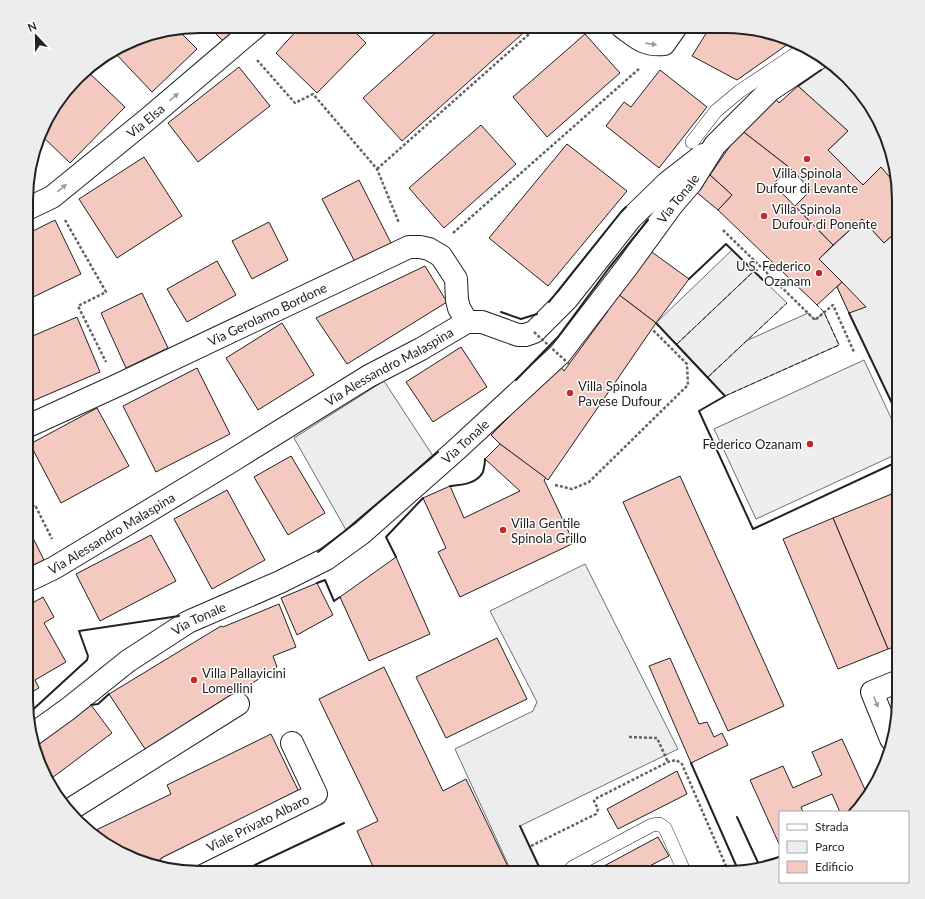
<svg xmlns="http://www.w3.org/2000/svg" width="925" height="899" viewBox="0 0 925 899" font-family="Lato,sans-serif">
<style>
.green{fill:#eee;stroke:#6f6f6f}
.parking{fill:#ededed;stroke:#6f6f6f}
.building{fill:#f3c9c0;stroke:#222}
.lines{fill:none;stroke-linecap:round;stroke-linejoin:round}
.lane-casing{stroke:#222;stroke-width:14}
.street-casing{stroke:#222;stroke-width:24}
.path{stroke:#646464;stroke-width:2.5;stroke-dasharray:3 2;stroke-linecap:butt}
.lane{stroke:#fff;stroke-width:13}
.street{stroke:#fff;stroke-width:22}
.path-bridge{stroke:#646464;stroke-width:2.5;stroke-dasharray:3 2;stroke-linecap:butt}
.fence{stroke:#222;stroke-width:1;stroke-dasharray:5 2;stroke-linecap:butt}
.wall{stroke:#222;stroke-width:2}
.oneway{fill:#9c9c9c}
.poi-dot{fill:#c62828;stroke:#fff;stroke-width:1.5}
.labels{text-anchor:middle;stroke-width:3;stroke-linejoin:round;paint-order:stroke}
.street-label{font-size:13px;fill:#222;stroke:#fff}
.poi-label{font-size:13px;fill:#222;stroke:#fff;text-anchor:start}
.rim{fill:none;stroke:#222;stroke-width:2}
</style>
<rect width="100%" height="100%" fill="#fff"/>
<g class="green">
<path d="M829 64 863 94 890 144 897 178 893 181 881 168 863 185 828 150 848 131 798 86Z"/>
<path d="M862 219 884 243 899 229V418L837 287 842 282 819 259Z"/>
<path d="M732 250 754 271 677 344 656 323Z"/>
<path d="M824 312 839 345 725 396 708 377 746 341 808 313 815 320Z"/>
<path d="M864 360 899 435V453L756 519 714 429Z"/>
</g>
<g class="parking">
<path d="M754 271 787 303 708 377 677 344Z"/>
<path d="M384 381 433 456 346 530 294 438Z"/>
<path d="M585 564 678 749 520 826 542 873H512L455 749 533 711 537 702 490 611Z"/>
</g>
<g class="building">
<path d="M208 26H239L223 41Z"/>
<path d="M301 26H349L366 43 317 93 276 53Z"/>
<path d="M442 27H530L402 141 363 98Z"/>
<path d="M710 27H748L791 42 737 80 692 56Z"/>
<path d="M178 30 197 49 152 92 114 52 144 35Z"/>
<path d="M585 34 620 73 547 137 513 97Z"/>
<path d="M239 67 270 106 198 162 168 123Z"/>
<path d="M85 69 125 107 70 163 41 135 49 113Z"/>
<path d="M660 70 707 107 659 168 606 126 624 102 631 107Z"/>
<path d="M798 86 848 131 828 150 863 185 881 167 893 181 897 178 899 188V229L884 243 862 219 833 245 795 206 811 190 790 168 741 130 775 98 779 103Z"/>
<path d="M481 125 516 164 444 228 409 188Z"/>
<path d="M741 130 790 168 773 184 833 245 819 259 842 282 817 305 718 210 732 195 710 175Z"/>
<path d="M567 144 627 191 548 286 489 238Z"/>
<path d="M144 157 182 216 117 258 79 199Z"/>
<path d="M710 175 732 195 718 210 695 191Z"/>
<path d="M359 180 391 243 355 262 322 199Z"/>
<path d="M55 220 81 274 29 299V233Z"/>
<path d="M269 222 288 260 252 279 232 241Z"/>
<path d="M649 250 689 279 656 323 618 294Z"/>
<path d="M217 261 236 295 187 322 167 289Z"/>
<path d="M425 266 447 302 347 364 316 318Z"/>
<path d="M842 282 866 307 849 313 837 287Z"/>
<path d="M142 293 168 348 126 368 101 313Z"/>
<path d="M618 294 656 323 548 480 500 444 491 435 560 366 564 371 608 311 606 310Z"/>
<path d="M77 317 100 372 28 403V338Z"/>
<path d="M282 323 314 375 258 410 226 358Z"/>
<path d="M461 347 487 387 433 422 406 382Z"/>
<path d="M197 368 230 434 156 472 123 406Z"/>
<path d="M97 408 129 466 61 503 30 444Z"/>
<path d="M500 444 546 478 544 480 574 543 460 597 438 552 446 548 423 498 450 486 464 518 520 491 485 459Z"/>
<path d="M291 456 325 513 288 535 254 477Z"/>
<path d="M680 476 784 706 728 731 623 502Z"/>
<path d="M227 490 265 560 212 589 174 519Z"/>
<path d="M894 493 899 504V645L888 649 833 518Z"/>
<path d="M833 518 888 649 838 669 783 539Z"/>
<path d="M27 526 44 560 27 568Z"/>
<path d="M151 535 176 581 100 621 76 574Z"/>
<path d="M396 557 430 634 369 661 340 597Z"/>
<path d="M317 583 333 615 297 635 281 598Z"/>
<path d="M43 597 54 617 44 623 66 662 35 680 39 688 26 695 27 606Z"/>
<path d="M279 604 296 647 273 656 277 667 147 752 109 694 221 626 223 627Z"/>
<path d="M497 638 527 699 446 738 416 677Z"/>
<path d="M670 658 699 724 707 722 714 737 722 733 728 745 691 763 649 666Z"/>
<path d="M384 667 443 791 466 779 511 873H376L357 831 378 821 319 699Z"/>
<path d="M91 705 112 733 48 781 39 766 35 747Z"/>
<path d="M271 734 300 794 155 864 123 855 94 831 171 794 167 785Z"/>
<path d="M842 739 867 794 852 812H840L832 794 801 807 803 812H780V846L750 780 783 766 793 788 822 775 812 752Z"/>
<path d="M677 771 687 794 618 829 607 809Z"/>
<path d="M658 837 669 856 636 873H591Z"/>
</g>
<g class="lines">
<defs>
<g id="lane">
<path d="M692 142 716 111 740 91 806 47"/>
<path d="M570 873V870L573 867 652 825 659 824 665 828 685 873"/>
</g>
<g id="street">
<path d="M622 27C637 38 644 46 664 44L676 27"/>
<path id="s1" d="M29 208 52 197 149 118 257 26"/>
<path id="s2" d="M28 426 118 385 409 247H420L429 249 441 256 456 279 457 300 459 308 467 322"/>
<path id="s3" d="M27 581 54 568 230 462 369 376 421 349 467 322H482L518 335H525L534 332 567 299 631 218 667 183 703 155"/>
<path id="s4" d="M32 735 68 709 128 661 188 622 280 582 326 559 362 533 456 450 560 354 627 267 672 205 691 183 715 145 770 90 820 57"/>
<path d="M891 739 872 692 899 681"/>
<path d="M70 811 71 809 238 704"/>
<path id="s5" d="M169 867 316 794 292 743"/>
</g>
</defs>
<use href="#lane" class="lane-casing"/>
<use href="#street" class="street-casing"/>
<g class="path">
<path d="M257 60 295 103 313 94 377 169 399 223"/>
<path d="M377 169 537 27"/>
<path d="M65 220 106 292 78 306 106 362"/>
<path d="M723 230 815 320 833 305 854 352"/>
<path d="M453 233 640 68"/>
<path d="M769 286 776 280"/>
<path d="M555 485 572 489 589 482 688 385 687 364 652 329"/>
<path d="M27 508 35 505 52 539"/>
<path d="M629 737 657 738 668 762"/>
<path d="M531 846 596 814 598 809 594 801 595 799 668 762 676 760 682 764 729 873"/>
</g>
<use href="#lane" class="lane"/>
<use href="#street" class="street"/>
<path class="path-bridge" d="M534 332 569 364"/>
<g class="fence">
<path d="M677 344 754 271"/>
<path d="M708 377 787 303"/>
<path d="M725 396 839 345 824 312 817 305"/>
</g>
<g class="wall">
<path d="M798 86 821 70"/>
<path d="M689 279 726 244 763 280"/>
<path d="M549 302 621 212 626 207"/>
<path d="M501 312 521 319 537 314"/>
<path d="M849 313 899 418"/>
<path d="M656 323 725 396 699 411 753 529 899 461"/>
<path d="M516 380 558 337 609 268 648 220"/>
<path d="M450 486C461 485 477 484 483 472 484 468 485 463 485 459"/>
<path d="M318 552 346 530 438 452"/>
<path d="M396 557 386 537 423 498"/>
<path d="M317 583 325 580 334 601 340 597"/>
<path d="M91 705 98 704 109 694"/>
<path d="M27 715 87 660 88 656 79 631 179 616"/>
<path d="M691 763 739 872"/>
<path d="M737 817 760 867"/>
<path d="M520 826 542 873"/>
<path d="M238 873 344 823"/>
</g>
</g>
<defs><path id="oneway-solid" d="M-6-.8H1V-3.2L6.5 0L1 3.2V.8H-6Z"/></defs>
<g class="oneway">
<use href="#oneway-solid" transform="translate(651 44) rotate(9)"/>
<use href="#oneway-solid" transform="translate(174 97) rotate(-40)"/>
<use href="#oneway-solid" transform="translate(62 188) rotate(-40)"/>
<use href="#oneway-solid" transform="translate(876 702) rotate(68)"/>
</g>
<g class="poi-dot">
<circle cx="807" cy="159" r="4"/>
<circle cx="764" cy="216" r="4"/>
<circle cx="819" cy="273" r="4"/>
<circle cx="570" cy="393" r="4"/>
<circle cx="810" cy="444" r="4"/>
<circle cx="503" cy="530" r="4"/>
<circle cx="194" cy="680" r="4"/>
</g>
<g class="labels">
<g class="street-label">
<text dy="5" stroke="none"><textPath href="#s1" startOffset="146">Via Elsa</textPath></text>
<text dy="5" stroke="none"><textPath href="#s4" startOffset="851">Via Tonale</textPath></text>
<text dy="5" stroke="none"><textPath href="#s2" startOffset="264">Via Gerolamo Bordone</textPath></text>
<text dy="5" stroke="none"><textPath href="#s3" startOffset="421">Via Alessandro Malaspina</textPath></text>
<text dy="5" stroke="none"><textPath href="#s4" startOffset="527">Via Tonale</textPath></text>
<text dy="5" stroke="none"><textPath href="#s3" startOffset="97">Via Alessandro Malaspina</textPath></text>
<text dy="5" stroke="none"><textPath href="#s4" startOffset="204">Via Tonale</textPath></text>
<text dy="5" stroke="none"><textPath href="#s5" startOffset="99">Viale Privato Albaro</textPath></text>
</g>
<g class="poi-label">
<text x="807" y="178" text-anchor="middle">Villa Spinola<tspan x="807" dy="15">Dufour di Levante</tspan></text>
<text x="772" y="214">Villa Spinola<tspan x="772" dy="15">Dufour di Ponente</tspan></text>
<text x="811" y="271" text-anchor="end">U.S. Federico<tspan x="811" dy="15">Ozanam</tspan></text>
<text x="578" y="391">Villa Spinola<tspan x="578" dy="15">Pavese Dufour</tspan></text>
<text x="802" y="449" text-anchor="end">Federico Ozanam</text>
<text x="511" y="528">Villa Gentile<tspan x="511" dy="15">Spinola Grillo</tspan></text>
<text x="202" y="678">Villa Pallavicini<tspan x="202" dy="15">Lomellini</tspan></text>
</g>
</g>
<path d="M0 0H925V899H0ZM200 33H725A167 167 0 0 1 892 200V699A167 167 0 0 1 725 866H200A167 167 0 0 1 33 699V200A167 167 0 0 1 200 33Z" fill="#ededed" fill-rule="evenodd"/>
<path class="rim" d="M200 33H725A167 167 0 0 1 892 200V699A167 167 0 0 1 725 866H200A167 167 0 0 1 33 699V200A167 167 0 0 1 200 33Z"/>
<rect x="779" y="811" width="130" height="72" fill="#ffffff" stroke="#a7a7a7"/>
<rect x="787" y="824" width="20" height="6" fill="#ffffff" stroke="#a7a7a7"/>
<text x="815" y="831" font-size="12" fill="#222222">Strada</text>
<rect x="787" y="841" width="20" height="12" fill="#eeeeee" stroke="#a7a7a7"/>
<text x="815" y="851" font-size="12" fill="#222222">Parco</text>
<rect x="787" y="861" width="20" height="12" fill="#f3c9c0" stroke="#a7a7a7"/>
<text x="815" y="871" font-size="12" fill="#222222">Edificio</text>
<g transform="translate(36 36) rotate(338)" stroke="#ffffff" stroke-width="3" paint-order="stroke">
<path d="M0-3L7 15L0 10L-7 15Z" fill="#222222"/>
<text y="-6" font-size="11" font-weight="bold" text-anchor="middle" fill="#222222">N</text>
</g>
</svg>
